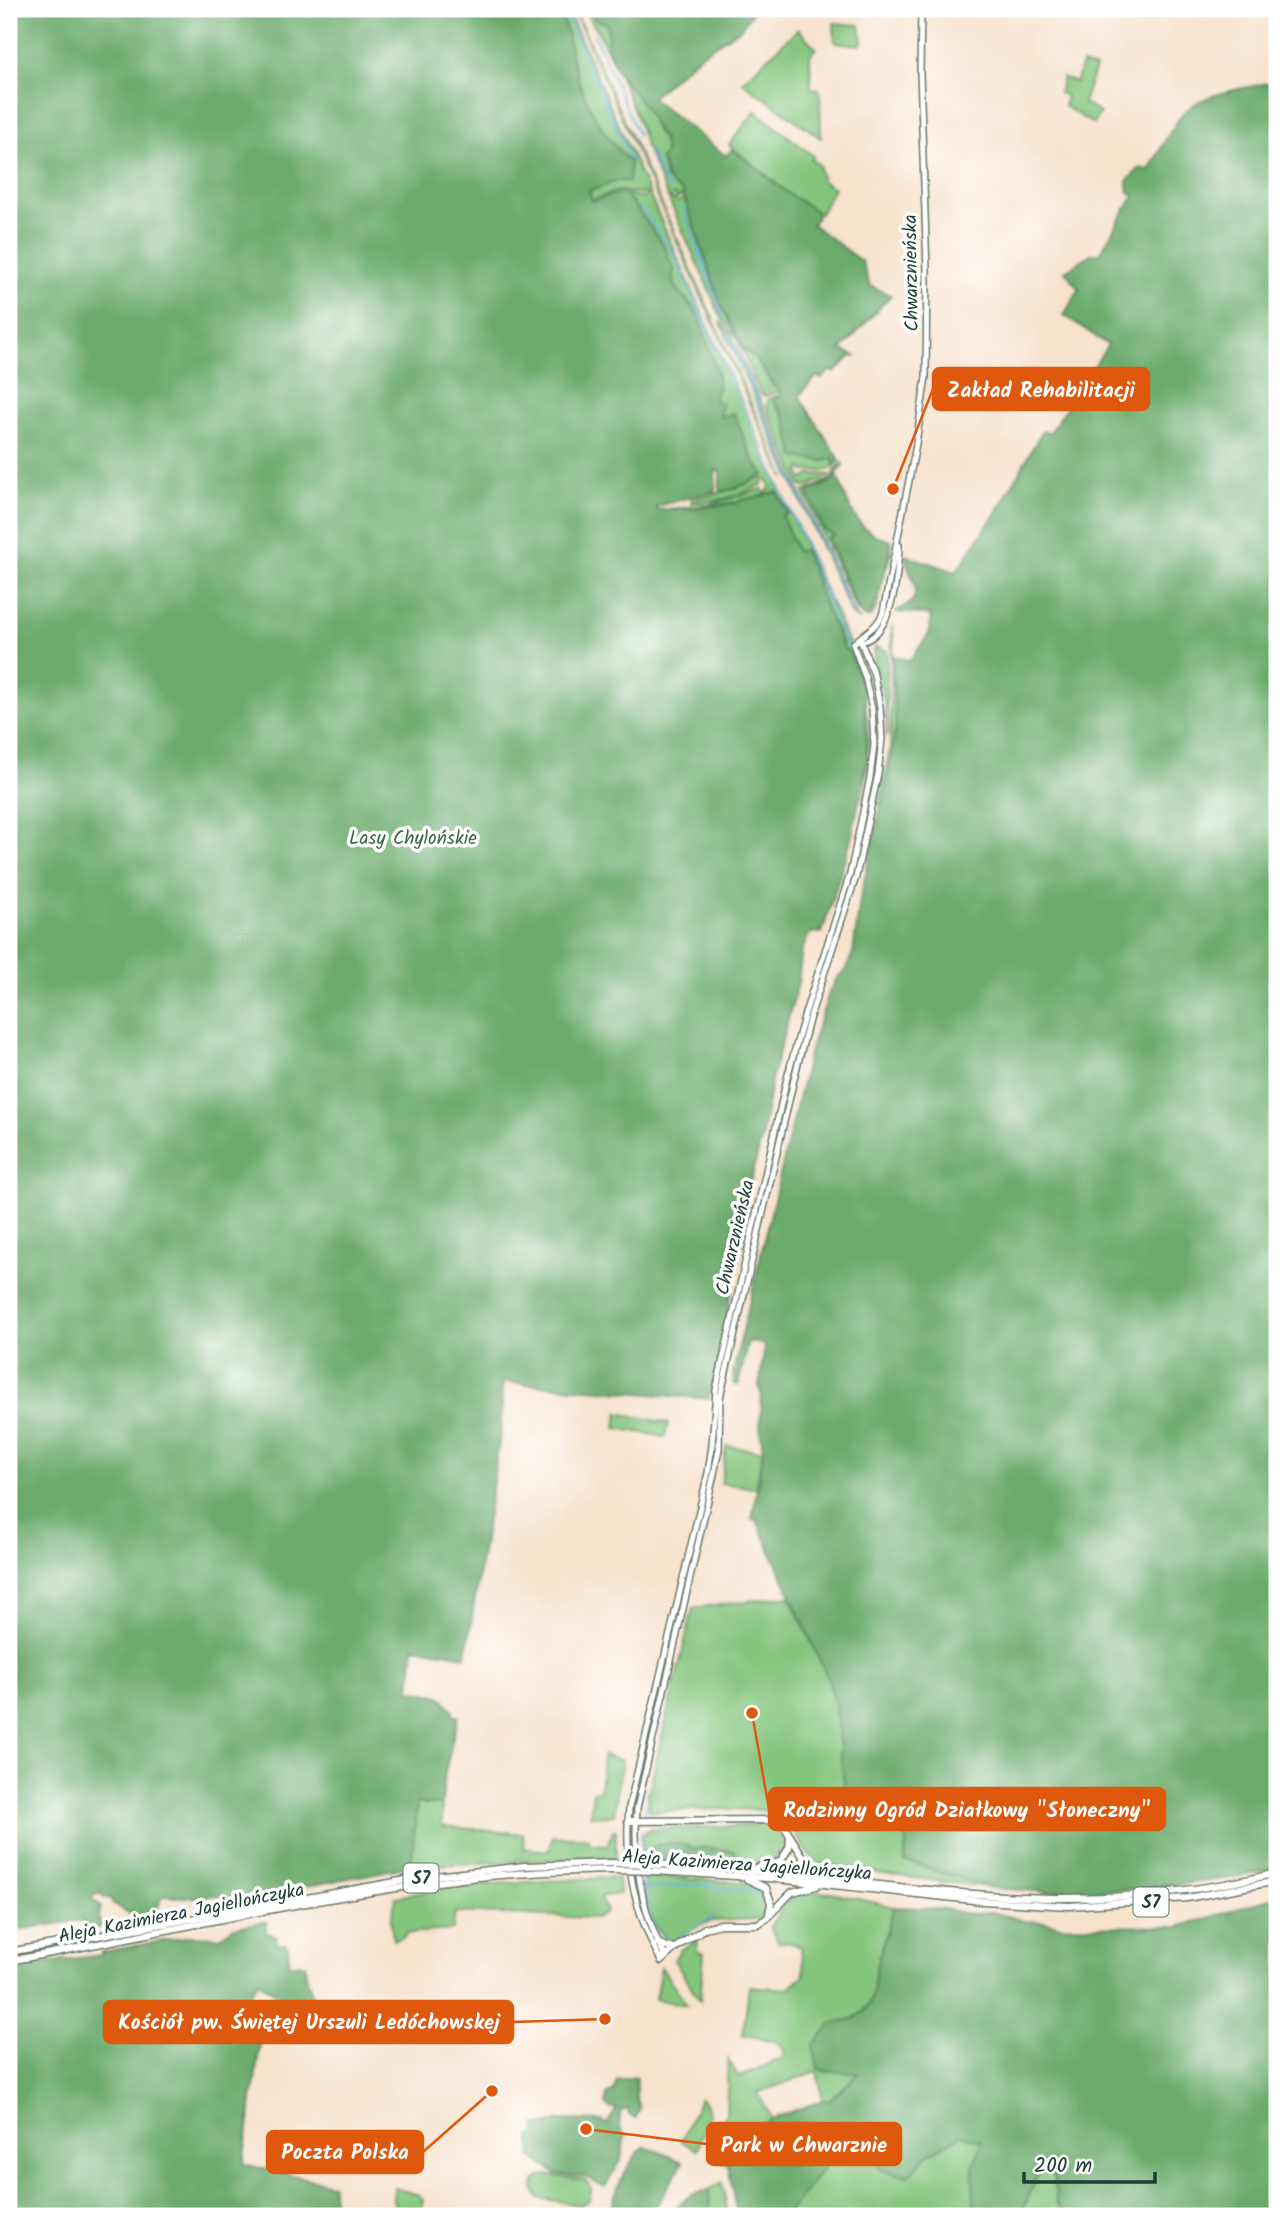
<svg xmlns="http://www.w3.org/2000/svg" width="1286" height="2225" viewBox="0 0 1286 2225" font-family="Kalam,sans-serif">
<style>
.green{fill:#84c57d;stroke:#528158;stroke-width:2}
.forest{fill:#6baa6c;stroke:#457450;stroke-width:2}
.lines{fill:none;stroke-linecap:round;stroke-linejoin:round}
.stream{stroke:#65b0dd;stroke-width:2}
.secondary-casing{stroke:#6b7769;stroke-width:8}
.motorway-casing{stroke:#6b7769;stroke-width:9}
.secondary{stroke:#fff;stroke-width:5}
.motorway{stroke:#fff;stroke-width:6}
.motorway-bridge-casing{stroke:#6b7769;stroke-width:9;stroke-linecap:butt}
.motorway-bridge{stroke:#fff;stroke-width:6}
.labels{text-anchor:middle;stroke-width:7;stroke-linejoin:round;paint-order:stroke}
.shield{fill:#fff;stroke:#627771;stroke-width:2}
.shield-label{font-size:18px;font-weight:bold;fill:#1f3d34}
.street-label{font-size:19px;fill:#1f3d34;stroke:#fff}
.park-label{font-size:19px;fill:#3d664a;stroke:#fff}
.leader{fill:none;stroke:#de580e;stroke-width:2.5}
.callout-dot{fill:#de580e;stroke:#fff;stroke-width:2.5}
.callout{fill:#de580e;stroke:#de580e;stroke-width:2.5}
.callout-label{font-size:21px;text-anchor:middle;font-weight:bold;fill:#fff}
</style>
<rect width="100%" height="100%" fill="#fff"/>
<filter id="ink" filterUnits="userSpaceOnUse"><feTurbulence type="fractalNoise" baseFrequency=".0143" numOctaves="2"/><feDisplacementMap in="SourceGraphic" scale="14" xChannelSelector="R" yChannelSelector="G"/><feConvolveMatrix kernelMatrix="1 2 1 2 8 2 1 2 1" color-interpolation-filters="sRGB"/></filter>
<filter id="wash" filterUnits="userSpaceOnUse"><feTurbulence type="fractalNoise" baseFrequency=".00686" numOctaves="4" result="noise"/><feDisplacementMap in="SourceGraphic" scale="28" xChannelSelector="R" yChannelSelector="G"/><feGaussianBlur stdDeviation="1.57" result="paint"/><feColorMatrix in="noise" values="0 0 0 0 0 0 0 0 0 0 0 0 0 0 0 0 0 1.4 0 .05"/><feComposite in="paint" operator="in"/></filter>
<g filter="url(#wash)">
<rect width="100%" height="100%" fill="#f7e2cc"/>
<g class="green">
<path d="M556 9H567L851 648C870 700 873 747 863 801L868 765 865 745 864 691 849 652 845 650 835 626 826 613 816 575 804 550 797 552 782 516 788 513 778 493 739 501 738 504 734 502 683 510H657L708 505 762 489 766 494 770 487 768 481 762 479 763 484C742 494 713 504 691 503L692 500 737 488 764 475 754 461 734 414 720 418 715 403 718 377 696 310 676 288 673 282 672 275 674 270 663 244 626 194 644 198 647 194 617 191 592 200 589 191 617 181 630 162C603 136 586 106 575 70 568 51 570 25 556 9Z"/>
<path d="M573 9H574L785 479 754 413Z"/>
<path d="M583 9H593L594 18 607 24C609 31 607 38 608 45 614 73 636 92 650 116 655 124 655 133 663 139L665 153 661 158 665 178 682 191 683 196 676 199V196L673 195 671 199 678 202 684 198 722 307 743 348 755 358 773 386 776 385 779 391 765 396 761 394 737 338 721 317 646 148C637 112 615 65 598 32 594 23 587 17 583 9Z"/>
<path d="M834 23 860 25 862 43 860 45 835 42Z"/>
<path d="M798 29 816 48 810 55 811 88 819 89 820 94 821 138 742 82Z"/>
<path d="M1082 64 1095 68 1083 103 1100 113 1093 124 1064 106 1066 96 1059 93 1063 78 1076 82Z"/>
<path d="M755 111 814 156 811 159 819 165 822 181 834 188 820 214 789 194 729 145Z"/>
<path d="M720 321 731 334 852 610 860 621 852 615Z"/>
<path d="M781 394 774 404 785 416 795 457 833 458 835 465 840 461C825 476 822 469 804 471L802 468 799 472 803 479 811 474 832 475 806 487 801 486 766 406 768 399Z"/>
<path d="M842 463 843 465 836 473 835 479 821 487 834 535 828 539 857 608 864 615 878 599 888 551 892 552 882 580 877 607 871 617 864 618 855 608 804 492 833 478 835 470Z"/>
<path d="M892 625 894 638 891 679 895 693 896 728 882 806 878 804 890 748Z"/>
<path d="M875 647 887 651V737L885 704 874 661Z"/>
<path d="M618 1413 668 1423 665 1437 616 1428Z"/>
<path d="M726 1446 763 1451 755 1488 721 1483Z"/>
<path d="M789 1596 827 1675 835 1703 848 1817 907 1819 905 1861 993 1888 883 1874 818 1863C801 1852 798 1829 782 1816 766 1804 674 1811 650 1812L648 1794 693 1608Z"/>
<path d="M603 1755 622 1761 614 1815 590 1816 593 1791H600Z"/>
<path d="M417 1803 442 1805V1826L523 1834 524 1848 549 1851 552 1836 588 1838 590 1844 607 1845 613 1830H616V1857L411 1866Z"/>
<path d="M765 1825 777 1827 785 1838 783 1852 771 1861H736L737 1856C722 1851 709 1846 693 1849L685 1845H657L650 1851 652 1859 643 1858 642 1836 649 1829Z"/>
<path d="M642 1875 748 1883C764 1889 768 1892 768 1909L758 1919 713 1921 702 1924 673 1942C649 1933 645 1898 642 1875Z"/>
<path d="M618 1877 619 1894 603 1896 600 1900 607 1910 605 1914 596 1918 455 1912 453 1930 406 1933 405 1936 393 1940 391 1922 396 1897 456 1886Z"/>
<path d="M804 1891 832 1893 894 1907 876 1968 872 1999 864 2011 854 2019 832 2023 823 2071 859 2073 829 2101 823 2100 817 2071 758 2093 772 2119 763 2125 728 2165 710 2157 719 2136 726 2112 728 2060 739 2077 783 2058 784 2049 776 2041 743 2035 749 1986 788 1989 804 1975 801 1947 792 1943 778 1942 770 1927C779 1913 787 1895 804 1891Z"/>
<path d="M698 1940 697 1952 704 1953 700 2001 674 1960 680 1950Z"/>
<path d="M661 1967 687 2005 655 1999Z"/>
<path d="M700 2098 705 2103 709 2114 697 2150 681 2141Z"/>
<path d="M875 2124 877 2128 904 2132 907 2142 903 2163 893 2158 883 2170 928 2155 961 2135 982 2141 974 2213 981 2216H786L855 2125Z"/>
<path d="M1040 2169 1055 2175 1057 2203 1069 2216 1033 2212 1034 2216H1014L1025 2205Z"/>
<path d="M547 2175 585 2180 592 2188 589 2200 580 2205 539 2198 533 2189C534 2181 538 2176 547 2175Z"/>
<path d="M722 2182 728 2216H710L709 2190Z"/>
<path d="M394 2188 420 2195 419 2198 423 2199 422 2216H392L395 2203 393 2202Z"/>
</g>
<g class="forest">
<path d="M9 9H556C570 25 568 51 575 70 586 106 603 136 630 162L629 182 617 181 589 191 592 201 618 193H625L663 244 674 270C667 289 693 302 700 319L718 377 719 389 716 390 715 402 722 403 720 417 734 413 753 461 764 475 737 488 720 492V471L715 470 716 491 657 506V510H683L738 503 739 501 777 492 788 513 782 516 797 552 804 549C818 583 827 618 845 650L849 652 864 691 867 761 852 836 822 933H810L802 950 798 983 772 1077 761 1140 745 1205 750 1206 709 1399 503 1382 501 1429 466 1656 414 1647 410 1690 440 1696 453 1710V1716H458L444 1777 442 1805 417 1803 411 1866 262 1895 230 1897 212 1895 203 1898 163 1896 154 1914 136 1917 113 1904 111 1899 104 1897 100 1893 92 1896 91 1898 101 1906 99 1917 101 1927 88 1930 82 1920 9 1931Z"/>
<path d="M593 9H755L740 29 700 55 651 98 726 156 732 149 789 194 816 211 817 217 812 224 862 262 870 286 891 295 841 350 857 357 851 356 835 373 831 370 821 379 817 376 799 396 840 460 834 465 833 458 824 461 795 457 785 416 773 401 781 394 755 358 743 348 722 307 682 191C665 185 666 173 661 158L665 153 663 139C656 133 655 125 650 116 636 92 614 74 608 45 607 38 609 31 607 24L594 18Z"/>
<path d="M1277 81V1868L1238 1877 1141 1889 1047 1892 993 1888 905 1861 907 1819 848 1818 835 1703 830 1683 757 1520 752 1519 763 1452 760 1426 762 1396 759 1387 765 1345 748 1341 738 1385 733 1384V1372L810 1049 830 990 837 978 846 969 853 953 860 900 881 805 883 803 896 728 892 656 910 660 929 634 931 615 896 612C901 607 906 607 910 603 925 589 905 569 905 555L956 572 998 510 1042 431 1050 432 1108 345 1064 315 1079 289 1065 271 1091 254 1100 253 1134 195 1129 192 1127 181 1140 168 1149 170C1159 153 1168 133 1180 117 1198 92 1248 88 1277 81Z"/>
<path d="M837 475C850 508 854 532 892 541L878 599 869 615H864L857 608 828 538 834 535 824 530 808 493 834 480Z"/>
<path d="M669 1843 686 1845 693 1849 704 1847 734 1851 736 1861 652 1859 650 1851 657 1845Z"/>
<path d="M1276 1897 1277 2216H1069L1057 2203 1054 2176 1040 2169 1025 2205 1014 2216H981L974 2213 973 2167 982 2141 960 2135 928 2155 908 2176 882 2170 875 2162 882 2147 893 2158 903 2163 907 2142 903 2132 877 2128 875 2124 855 2126 786 2216H737L728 2165 763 2125 772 2119 823 2100 829 2101 859 2073 823 2071 818 2068 813 2045 832 2023 854 2019 864 2011 872 1999 876 1968 894 1907 946 1909 974 1915 992 1912 1024 1921 1046 1922 1061 1926 1178 1927Z"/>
<path d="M265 1922 268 1923 265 1932 277 1937V1944H287L290 1965 305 1964 306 1975 314 2002 301 2011 258 1981 243 2005 266 2020 262 2031 243 2164 333 2184V2216H9V1972L26 1965 102 1955 101 1952 190 1936 220 1937 234 1927Z"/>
<path d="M637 2077 636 2096 640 2108 635 2119 629 2115 628 2109 621 2111 619 2127 626 2137 624 2140 621 2160 605 2187 586 2177 556 2174 531 2156V2137L535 2134 536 2125H547L560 2120 602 2121 607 2124 617 2109 609 2108 606 2104 607 2094 613 2092 617 2080Z"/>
<path d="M645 2146 683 2162 650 2216H610C612 2196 629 2159 645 2146Z"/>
<path d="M709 2190 710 2216H671C682 2199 689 2194 709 2190Z"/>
</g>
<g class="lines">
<g class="stream">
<path d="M560 9 571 25 631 160"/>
<path d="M586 9 589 14"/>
<path d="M594 34 638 135"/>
<path d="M648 149 661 177 670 189"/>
<path d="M640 207 670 247 679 265 805 543 837 624 849 648"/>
<path d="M683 207 723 316"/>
<path d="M728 334 852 611"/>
<path d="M645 1813 648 1802"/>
<path d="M641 1832V1859"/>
<path d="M644 1880C646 1900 649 1938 673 1941L714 1916"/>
<path d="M645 1889 695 1884 762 1893"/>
</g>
</g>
</g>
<g filter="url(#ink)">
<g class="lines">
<defs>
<g id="secondary">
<path d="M665 1956C640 1909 633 1860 637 1808L714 1474 719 1449 720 1398 795 1075 809 1020 856 877 878 774 882 739 880 707 874 675 861 642C894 635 898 572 899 545"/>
<path d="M661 1961C634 1911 624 1863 629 1807L708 1473 712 1445 716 1390 787 1078 805 1013 850 874 870 778 874 745 872 709 865 677 853 644C864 632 877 629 883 612L915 450 926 377 927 269 920 73 921 9"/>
</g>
<g id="motorway">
<path d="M628 1821 773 1820 785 1828 809 1866 829 1875"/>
<path d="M653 1864C786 1869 917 1895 1050 1898 1127 1899 1203 1891 1277 1873"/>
<path d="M755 1868 780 1862 789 1848 790 1838"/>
<path d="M654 1871 768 1878 982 1901 1069 1906 1187 1898 1277 1881"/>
<path d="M747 1879 766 1888 771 1903 769 1914"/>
<path d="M658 1943 666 1947 675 1948"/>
<path d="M9 1952 417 1878 524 1866 611 1863"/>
<path d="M9 1961C165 1932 321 1895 479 1877 523 1872 567 1871 612 1870"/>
<path d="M661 1961 675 1948 705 1928 720 1924H757L766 1919 792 1892 816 1886"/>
</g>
</defs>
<use href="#secondary" class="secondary-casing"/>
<use href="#motorway" class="motorway-casing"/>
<use href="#secondary" class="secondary"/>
<use href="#motorway" class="motorway"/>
<defs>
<g id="motorway-bridge">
<path d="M611 1863 653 1864"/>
<path d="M612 1870 654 1871"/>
</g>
</defs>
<use href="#motorway-bridge" class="motorway-bridge-casing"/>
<use href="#motorway-bridge" class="motorway-bridge"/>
</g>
</g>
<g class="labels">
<g class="shield">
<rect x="403.5" y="1863.5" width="35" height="29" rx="5"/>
<rect x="1133.5" y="1887.5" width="35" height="29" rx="5"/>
</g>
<g class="shield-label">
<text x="421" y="1884">S7</text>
<text x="1151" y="1908">S7</text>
</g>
<g class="street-label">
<text transform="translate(910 273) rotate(-91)" y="7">Chwarznieńska</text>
<text transform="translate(734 1237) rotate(-77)" y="7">Chwarznieńska</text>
<text transform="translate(747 1864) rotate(4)" y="7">Aleja Kazimierza Jagiellończyka</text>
<text transform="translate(181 1912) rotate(-11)" y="7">Aleja Kazimierza Jagiellończyka</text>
</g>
<g class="park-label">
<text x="413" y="844">Lasy Chylońskie</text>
</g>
</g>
<path class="leader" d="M893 489L933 389M752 1713L769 1809M605 2019L513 2022M586 2129L707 2144M492 2091L423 2152"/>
<g class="callout-dot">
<circle cx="893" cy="489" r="7"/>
<circle cx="752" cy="1713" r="7"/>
<circle cx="605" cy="2019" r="7"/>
<circle cx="586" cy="2129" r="7"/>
<circle cx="492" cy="2091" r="7"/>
</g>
<g class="callout">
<rect x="933" y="368" width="216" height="42" rx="7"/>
<rect x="769" y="1788" width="396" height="42" rx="7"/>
<rect x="104" y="2001" width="409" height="42" rx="7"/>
<rect x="707" y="2123" width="194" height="42" rx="7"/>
<rect x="267" y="2131" width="156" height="42" rx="7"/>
</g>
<g class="callout-label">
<text x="1041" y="397">Zakład Rehabilitacji</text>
<text x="967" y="1817">Rodzinny Ogród Działkowy "Słoneczny"</text>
<text x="309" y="2029">Kościół pw. Świętej Urszuli Ledóchowskej</text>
<text x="804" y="2152">Park w Chwarznie</text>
<text x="345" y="2159">Poczta Polska</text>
</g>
<rect width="1286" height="2225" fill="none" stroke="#fff" stroke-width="35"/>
<path d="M1024 2172v10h131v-10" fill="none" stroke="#1f3d34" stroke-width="3.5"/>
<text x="1034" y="2172" font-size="21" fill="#1f3d34" stroke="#ffffff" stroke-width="5" paint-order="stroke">200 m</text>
</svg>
